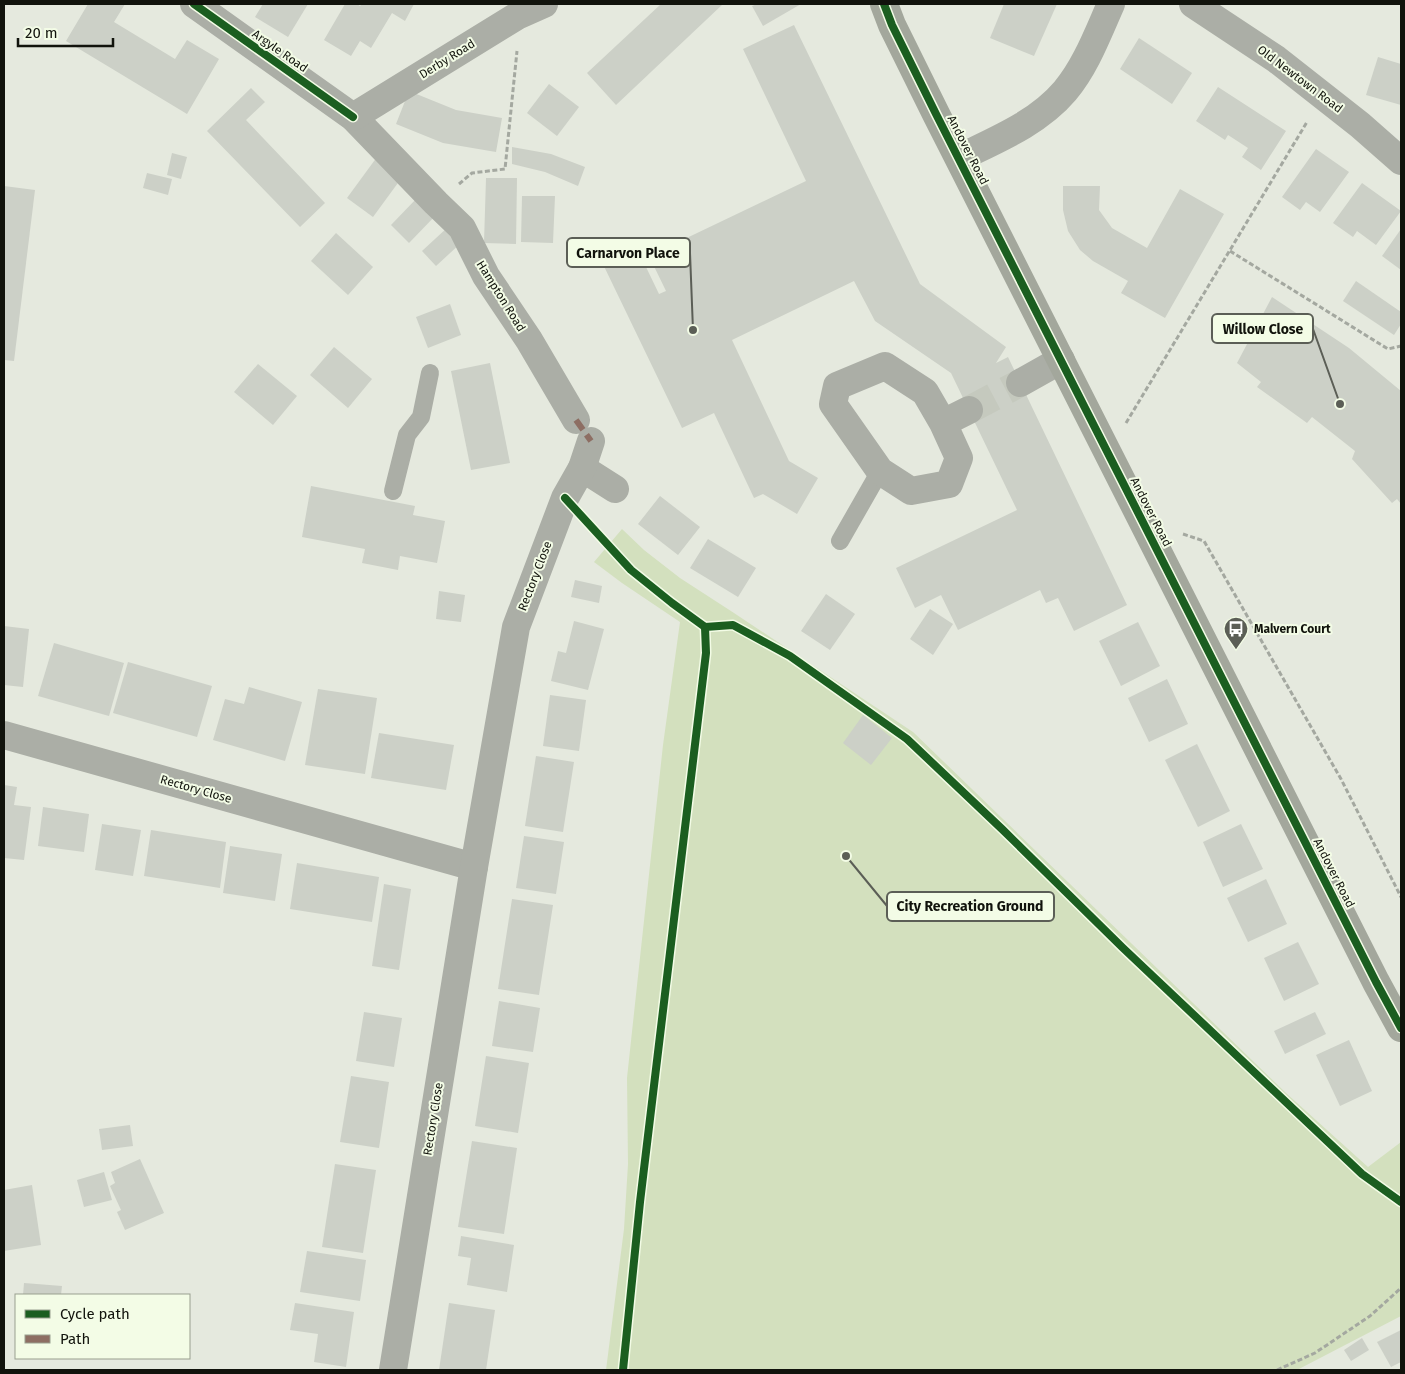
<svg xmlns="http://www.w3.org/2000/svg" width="1405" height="1374" viewBox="0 0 1405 1374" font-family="'Fira Sans',sans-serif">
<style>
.park{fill:#d3e0be}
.building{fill:#ccd0c7}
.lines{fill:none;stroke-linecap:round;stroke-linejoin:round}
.minor-tunnel{stroke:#c5c9be;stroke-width:28;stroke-dasharray:28 14;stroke-linecap:butt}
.path{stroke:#a4a8a0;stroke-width:3;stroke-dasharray:5 2.5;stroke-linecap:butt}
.service{stroke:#abaea6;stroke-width:18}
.minor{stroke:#abaea6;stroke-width:28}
.primary{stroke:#a3a79c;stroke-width:28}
.quiet{stroke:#8d6e63;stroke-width:6;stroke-dasharray:12 6;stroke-linecap:butt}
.cycleway-casing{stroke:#f3fce6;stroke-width:11}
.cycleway{stroke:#1b5e20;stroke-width:8}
.labels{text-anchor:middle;stroke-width:4;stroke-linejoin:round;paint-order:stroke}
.street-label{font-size:12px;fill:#11130c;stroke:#f3fce6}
.poi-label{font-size:12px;font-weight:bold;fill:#11130c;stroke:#f3fce6;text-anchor:start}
.leader{fill:none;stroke:#5b5e56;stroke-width:2}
.callout-dot{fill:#5b5e56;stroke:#f3fce6;stroke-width:2}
.callout{fill:#f3fce6;stroke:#5b5e56;stroke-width:2}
.callout-label{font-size:14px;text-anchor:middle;font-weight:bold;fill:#11130c}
</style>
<rect width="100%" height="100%" fill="#e5e9de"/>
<path class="park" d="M622 529 644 550 680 578 734 613 913 732 1286 1093 1368 1167 1401 1142V1316L1297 1370H606L624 1229 628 1164 627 1078 663 745 680 622 622 583 594 562Z"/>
<g class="building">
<path d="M88 4H125L114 22 175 59 187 40 219 59 187 114 66 41Z"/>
<path d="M263 4H308L288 37 255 17Z"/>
<path d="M345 4H357L360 6 362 4H414L405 21 392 13 371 48 360 41 351 56 324 40Z"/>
<path d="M661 4H723L616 105 587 73Z"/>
<path d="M757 4H801L763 26 752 6Z"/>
<path d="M1004 4H1057L1034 56 990 38Z"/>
<path d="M794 25 920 284 1006 347 996 363 1008 357 1127 605 1074 631 1058 598 1046 603 1040 590 958 630 941 595 915 608 896 568 1017 510 951 373 875 321 854 281 732 340 789 461 818 478 797 514 763 494 754 498 714 413 682 428 600 258 634 242 659 294 666 291 649 256 806 181 743 49Z"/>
<path d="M1139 38 1192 73 1172 104 1120 69Z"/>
<path d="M1378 57 1401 64V105L1366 95Z"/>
<path d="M549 84 579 107 557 136 527 113Z"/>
<path d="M1218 87 1286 131 1261 170 1242 157 1248 148 1228 135 1225 140 1196 121Z"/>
<path d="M251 88 265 102 246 120 325 203 300 227 207 131Z"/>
<path d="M409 91 456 110 502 118 496 152 443 143 396 124Z"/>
<path d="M512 147 551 154 585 167 578 186 545 172 512 164Z"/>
<path d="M1316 149 1349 172 1320 212 1306 202 1300 210 1282 197Z"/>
<path d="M172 153 187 157 181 179 167 175Z"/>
<path d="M377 157 403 176 373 217 347 198Z"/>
<path d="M147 173 172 179 168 195 143 188Z"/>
<path d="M486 178H517L516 244 484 243Z"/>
<path d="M1362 183 1401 211 1376 245 1357 231 1353 237 1333 223Z"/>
<path d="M4 186 35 190 14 361 4 360Z"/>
<path d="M1063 186H1100L1099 210 1112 228 1147 248 1180 189 1224 214 1165 318 1121 293 1128 281 1093 261 1080 250 1068 231 1063 210Z"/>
<path d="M522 196H555L553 243 521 242Z"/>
<path d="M418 197 436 215 409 243 391 225Z"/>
<path d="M448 227 462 242 436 266 422 251Z"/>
<path d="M1401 229V270L1382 256Z"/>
<path d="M336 233 373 267 348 295 311 261Z"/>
<path d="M1356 281 1401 312V324L1394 335 1343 301Z"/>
<path d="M1272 297 1349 348 1401 391V504L1397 499 1392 503 1352 459 1355 451 1312 417 1307 423 1257 387 1261 382 1237 363Z"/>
<path d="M450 304 461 335 428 348 416 317Z"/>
<path d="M334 347 372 379 348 408 310 375Z"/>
<path d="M490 363 510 463 471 470 451 371Z"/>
<path d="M258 364 297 396 273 425 234 392Z"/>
<path d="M311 486 415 506 413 515 445 521 437 563 400 556 398 570 362 563 365 549 302 537Z"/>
<path d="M660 496 700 527 678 555 638 524Z"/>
<path d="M708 539 756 568 738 597 690 568Z"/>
<path d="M575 580 602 586 599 603 571 597Z"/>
<path d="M439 591 465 595 461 622 436 619Z"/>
<path d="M826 594 855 614 830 650 801 631Z"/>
<path d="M930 609 953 624 933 655 910 639Z"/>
<path d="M574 621 604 629 588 690 551 681 558 651 566 653Z"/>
<path d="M1138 622 1160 666 1121 686 1099 641Z"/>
<path d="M4 626 29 629 23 687 4 685Z"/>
<path d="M54 643 124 663 109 716 38 696Z"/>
<path d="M128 662 212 686 197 737 113 713Z"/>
<path d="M1167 679 1188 724 1149 742 1128 698Z"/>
<path d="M249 687 302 702 285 761 213 740 225 699 244 704Z"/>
<path d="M318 689 377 698 365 774 305 765Z"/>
<path d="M550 695 586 700 579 751 543 746Z"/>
<path d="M863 715 892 738 871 765 843 743Z"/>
<path d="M379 733 454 745 446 790 371 778Z"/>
<path d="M1197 744 1230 811 1198 827 1165 760Z"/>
<path d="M536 756 574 762 563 832 525 826Z"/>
<path d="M4 785 17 787 14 805 31 807 24 860 4 858Z"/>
<path d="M43 807 89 814 84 852 38 846Z"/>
<path d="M102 824 141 830 133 876 95 870Z"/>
<path d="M1241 824 1263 869 1223 887 1203 842Z"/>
<path d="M151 830 226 842 220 888 144 876Z"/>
<path d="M524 836 564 842 556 894 516 888Z"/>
<path d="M230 846 282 854 275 901 223 893Z"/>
<path d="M297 863 379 877 372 922 290 909Z"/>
<path d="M1266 879 1287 924 1248 942 1227 898Z"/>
<path d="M384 884 411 889 399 970 372 966Z"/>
<path d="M512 899 553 905 539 995 498 989Z"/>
<path d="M1298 942 1319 984 1284 1001 1264 958Z"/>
<path d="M499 1001 540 1008 533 1052 492 1046Z"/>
<path d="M364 1012 402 1018 394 1067 356 1061Z"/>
<path d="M1315 1012 1326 1034 1285 1054 1274 1031Z"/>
<path d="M1349 1040 1372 1091 1340 1106 1316 1055Z"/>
<path d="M486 1056 529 1063 518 1133 475 1126Z"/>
<path d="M351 1076 389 1082 379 1148 340 1142Z"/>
<path d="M130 1125 133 1146 102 1150 99 1129Z"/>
<path d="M472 1141 517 1148 504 1234 458 1227Z"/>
<path d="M140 1159 164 1213 125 1230 117 1212 121 1210 110 1186 115 1183 111 1172Z"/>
<path d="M335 1164 376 1170 363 1253 322 1247Z"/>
<path d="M104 1172 112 1200 84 1207 77 1180Z"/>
<path d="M32 1185 41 1245 4 1251V1190Z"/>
<path d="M461 1236 514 1245 507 1292 467 1285 471 1258 458 1256Z"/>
<path d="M307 1251 366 1260 360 1301 300 1292Z"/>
<path d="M24 1283 62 1286 61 1295H23Z"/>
<path d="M295 1303 354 1312 346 1367 314 1362 318 1334 290 1330Z"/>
<path d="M449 1303 495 1310 486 1370H439Z"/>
<path d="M1401 1330V1362L1391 1367 1377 1342Z"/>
<path d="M1362 1338 1369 1350 1351 1361 1344 1350Z"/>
</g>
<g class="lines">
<path class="minor-tunnel" d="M969 410 1020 383"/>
<g class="path">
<path d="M459 184 472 173 505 169 517 51"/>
<path d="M1230 251 1388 349 1401 346"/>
<path d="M1126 423 1307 122"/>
<path d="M1183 534 1204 541 1341 779 1401 897"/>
<path d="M1277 1370 1315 1353 1370 1316 1401 1288"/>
</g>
<g class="service">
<path d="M393 491 407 435 421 417 430 373"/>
<path d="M840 541 880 471"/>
</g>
<g class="minor">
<path d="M194 4 353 117 436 203 462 228 486 276 529 340 576 420"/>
<path d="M1193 4 1276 59 1360 125 1401 161"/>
<path d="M353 117 517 16 544 4"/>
<path d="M959 158C996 140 1038 123 1065 91 1086 66 1098 33 1111 4"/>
<path d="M1020 383 1061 360"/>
<path d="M943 423 925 392 885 366 837 386 833 404 880 471 911 491 949 484 959 458 943 423 969 410"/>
<path d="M582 468 615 489"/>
<path d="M4 735 474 867"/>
<path d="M393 1370 474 867 516 627 565 498 582 468 591 441"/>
</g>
<path class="primary" d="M884 4 892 25 936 114 1376 982 1401 1028"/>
<path class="quiet" d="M576 420 591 441"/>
<defs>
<g id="cycleway">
<path d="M194 4 353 117"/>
<path d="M884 4 892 25 936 114 1376 982 1401 1028"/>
<path d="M565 498 631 570 672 603 705 627 733 625 790 656 907 739 1003 830 1123 948 1362 1174 1401 1202"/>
<path d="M623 1370 640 1202 706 653 705 627"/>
</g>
</defs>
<use href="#cycleway" class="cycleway-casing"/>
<use href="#cycleway" class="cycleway"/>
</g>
<defs>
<symbol id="bus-pin" viewBox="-11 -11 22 30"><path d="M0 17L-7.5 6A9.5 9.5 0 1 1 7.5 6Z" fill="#5b5e56" stroke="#f3fce6"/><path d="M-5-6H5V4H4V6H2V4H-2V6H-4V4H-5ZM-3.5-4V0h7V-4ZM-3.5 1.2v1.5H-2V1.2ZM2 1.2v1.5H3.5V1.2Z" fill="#fff"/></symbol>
</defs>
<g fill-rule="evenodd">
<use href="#bus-pin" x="1222" y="615" width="28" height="38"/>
</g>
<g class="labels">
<g class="street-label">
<text transform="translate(280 51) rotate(35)" y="4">Argyle Road</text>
<text transform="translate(447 59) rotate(-32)" y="4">Derby Road</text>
<text transform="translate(1300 79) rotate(37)" y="4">Old Newtown Road</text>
<text transform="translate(968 150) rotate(63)" y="4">Andover Road</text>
<text transform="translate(501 296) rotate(58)" y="4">Hampton Road</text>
<text transform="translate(1151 512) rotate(63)" y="4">Andover Road</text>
<text transform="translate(535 576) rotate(-69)" y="4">Rectory Close</text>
<text transform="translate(196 789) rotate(16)" y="4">Rectory Close</text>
<text transform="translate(1334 873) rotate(63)" y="4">Andover Road</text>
<text transform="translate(433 1119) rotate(-81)" y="4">Rectory Close</text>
</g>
<g class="poi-label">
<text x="1254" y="633">Malvern Court</text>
</g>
</g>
<path class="leader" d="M693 330L690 253M1340 404L1313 329M846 856L887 906"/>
<g class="callout-dot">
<circle cx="693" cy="330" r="5"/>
<circle cx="1340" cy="404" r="5"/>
<circle cx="846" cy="856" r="5"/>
</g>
<g class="callout">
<rect x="567" y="238" width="123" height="29" rx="5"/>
<rect x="1212" y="314" width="101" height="29" rx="5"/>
<rect x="887" y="892" width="167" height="29" rx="5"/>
</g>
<g class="callout-label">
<text x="628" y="258">Carnarvon Place</text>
<text x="1263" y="334">Willow Close</text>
<text x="970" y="911">City Recreation Ground</text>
</g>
<rect width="1405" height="1374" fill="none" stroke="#11130c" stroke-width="10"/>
<rect x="15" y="1294" width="175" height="65" fill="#f3fce6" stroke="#999f8f"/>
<rect x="25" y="1310" width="25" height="8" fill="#1b5e20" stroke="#999f8f"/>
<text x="60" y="1319" font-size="15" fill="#11130c">Cycle path</text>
<rect x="25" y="1335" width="25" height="8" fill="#8d6e63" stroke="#999f8f"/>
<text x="60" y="1344" font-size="15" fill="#11130c">Path</text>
<path d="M18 38v8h95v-8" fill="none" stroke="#11130c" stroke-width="2.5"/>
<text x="25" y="38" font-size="15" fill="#11130c" stroke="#f3fce6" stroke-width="4" paint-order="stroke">20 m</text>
</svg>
